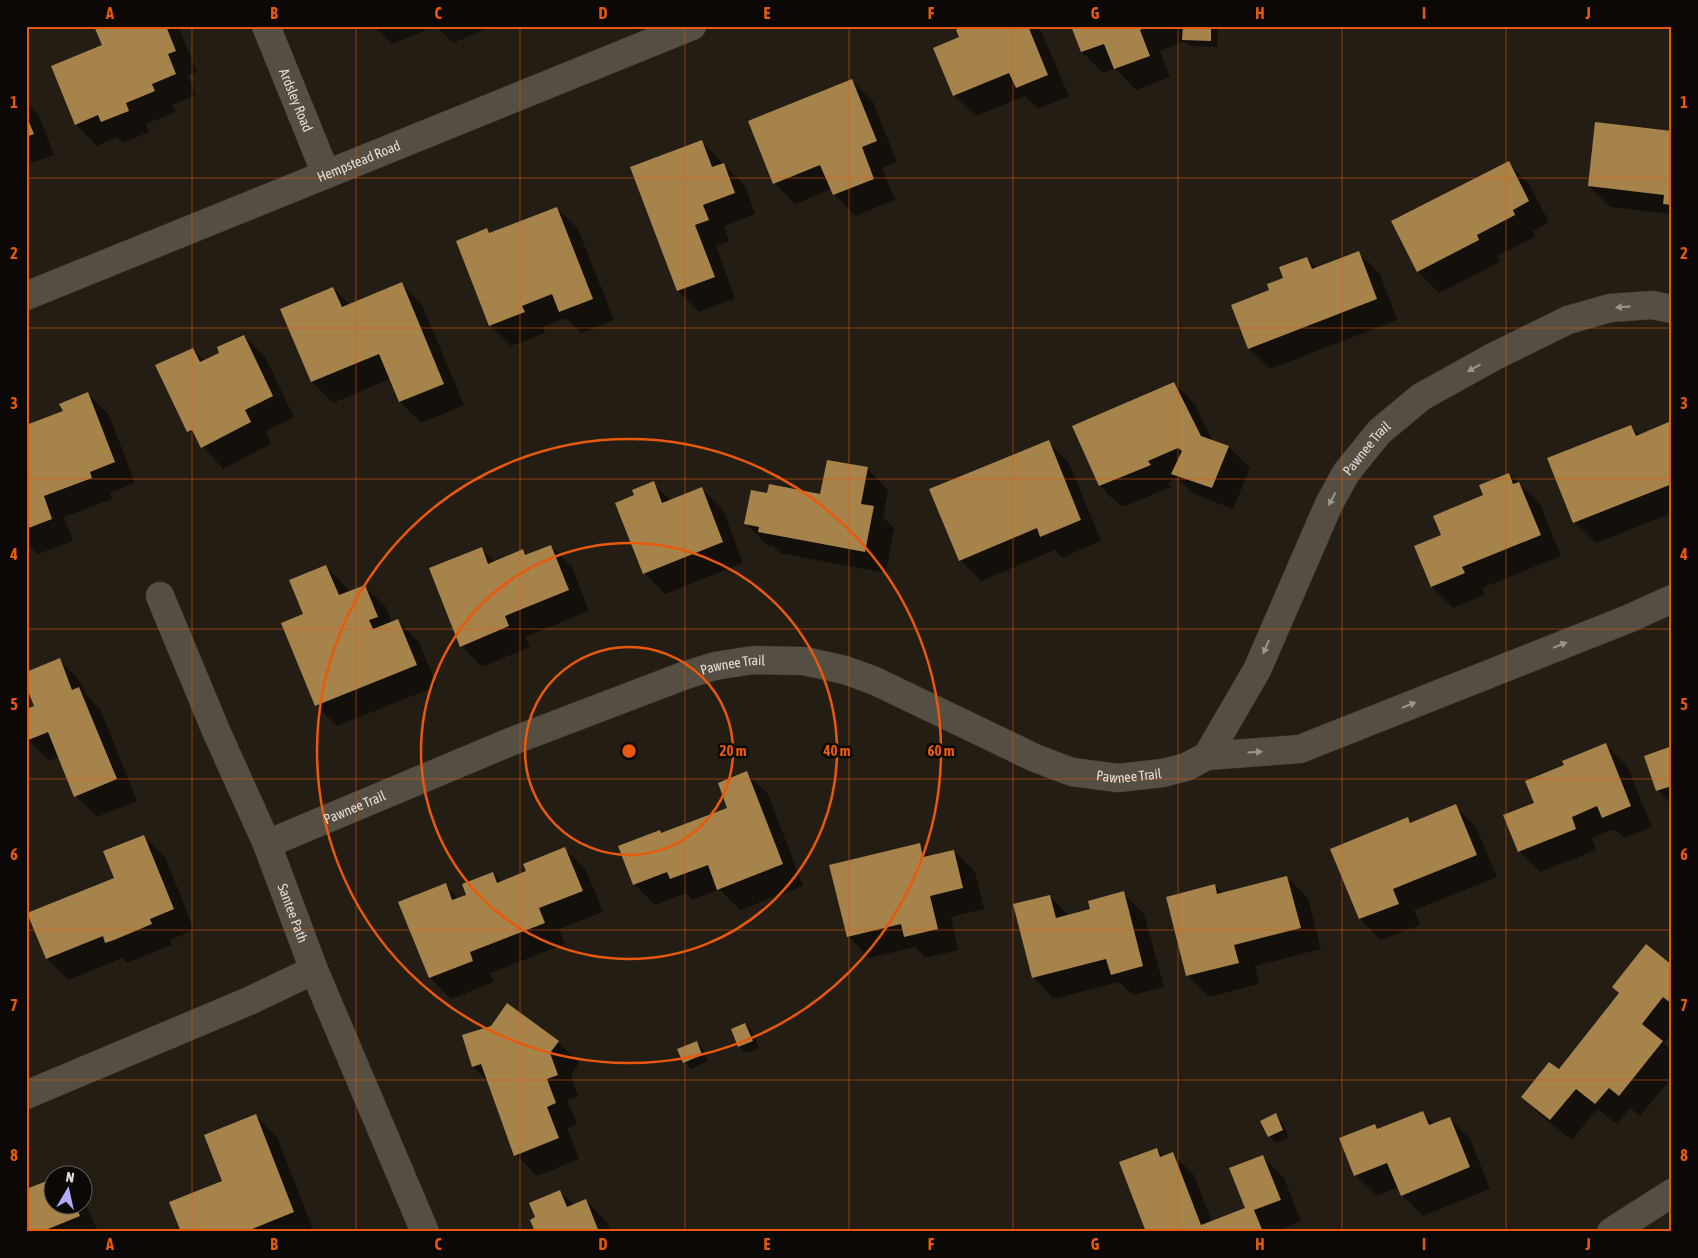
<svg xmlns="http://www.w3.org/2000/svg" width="1698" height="1258" viewBox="0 0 1698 1258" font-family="'Asap Condensed',sans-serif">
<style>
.shadow{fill:#0007}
.building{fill:#a6834b}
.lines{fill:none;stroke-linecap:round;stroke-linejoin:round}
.street-casing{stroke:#3c3731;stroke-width:29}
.street{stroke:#554e43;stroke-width:28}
.oneway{fill:#9b968c}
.grid{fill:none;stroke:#e8590c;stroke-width:1;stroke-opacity:0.55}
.ring{fill:none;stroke:#e8590c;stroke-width:2.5}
.labels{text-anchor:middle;stroke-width:5;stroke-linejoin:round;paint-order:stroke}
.street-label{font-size:14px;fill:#e1ddd6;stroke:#0b0805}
.centre{fill:#e8590c;stroke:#0b0805;stroke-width:2.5}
.ring-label{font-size:15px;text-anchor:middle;font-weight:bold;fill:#e8590c;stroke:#0b0805;stroke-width:5;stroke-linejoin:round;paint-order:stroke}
.neatline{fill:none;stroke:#e8590c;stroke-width:2}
.grid-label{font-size:16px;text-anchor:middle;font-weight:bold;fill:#e8590c}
</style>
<rect width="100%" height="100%" fill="#241d14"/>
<g class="shadow">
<path d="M96 26H178L197 72 188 75 196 95 172 105 176 112 146 124 149 132 123 143 117 137 97 146 76 125 103 46Z"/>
<path d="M374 26H435L392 44Z"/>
<path d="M436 26H493L453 43Z"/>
<path d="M969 26H1035L1042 33 1069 96 1038 109 1025 96 976 116 954 95 961 38Z"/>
<path d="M1072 26H1213L1218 31 1217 47 1190 46 1185 41 1160 51 1170 77 1136 90 1115 68 1103 73 1082 52Z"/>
<path d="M852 81 873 102 897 162 882 168 895 200 855 216 834 194 832 189 795 204 774 183Z"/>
<path d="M26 102 39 115 54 155 26 165Z"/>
<path d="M1672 132V214L1610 207 1589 186Z"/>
<path d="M701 141 745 186 755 214 724 226 729 241 716 246 735 298 699 312 678 291Z"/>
<path d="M1508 163 1529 184 1549 222 1533 231 1535 237 1497 256 1500 262 1439 293 1418 272 1393 221Z"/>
<path d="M557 208 578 229 614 320 581 333 566 318 543 327 545 333 511 346 490 325 486 229 491 234Z"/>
<path d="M1358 253 1380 274 1397 320 1270 369 1249 348 1270 291 1307 258 1317 268Z"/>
<path d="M401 284 422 305 464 405 421 423 400 402 390 379 333 403 312 382 282 309 333 288 350 305Z"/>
<path d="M244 336 265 357 294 417 266 431 271 444 223 469 189 431 193 349 205 361 221 353Z"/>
<path d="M1174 383 1195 404 1213 442 1229 447 1250 468 1233 509 1194 494 1177 478 1168 483 1171 487 1122 507 1100 486 1074 427Z"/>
<path d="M88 394 109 415 135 483 110 493 112 499 64 517 73 541 38 554 26 542V426L64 412Z"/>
<path d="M1671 423 1672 513 1596 543 1574 522 1631 427 1640 435Z"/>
<path d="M1048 442 1069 463 1101 541 1062 558 1055 550 981 581 960 560Z"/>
<path d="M867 468 888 490 883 517 894 528 886 573 780 553 773 546 767 545 746 524 768 494 821 495Z"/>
<path d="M1509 474 1540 504 1561 556 1482 588 1485 595 1453 608 1432 587 1416 547 1442 536Z"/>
<path d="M653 483 671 501 702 489 723 510 743 563 665 594 644 573 636 495Z"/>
<path d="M551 546 572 567 589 611 525 637 530 647 482 667 461 646 482 549 495 562 523 551 527 556Z"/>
<path d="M326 567 347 588 349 592 364 586 386 607 392 623 398 621 419 642 437 686 337 726 316 705 305 615Z"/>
<path d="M59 660 80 681 86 695 100 709 137 801 97 817 76 796 59 757 49 761 28 740 36 707Z"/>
<path d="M1606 745 1627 766 1652 827 1624 838 1614 829 1592 838 1596 850 1540 872 1519 851 1535 803 1565 766Z"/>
<path d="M1672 747V805L1658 790Z"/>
<path d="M746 773 768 794 803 886 740 910 719 889 692 900 686 893 655 905 634 884 660 832 662 834 729 808Z"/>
<path d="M1455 806 1476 827 1497 877 1414 910 1420 925 1381 940 1360 919 1407 819 1412 823Z"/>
<path d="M144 836 165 857 194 930 170 940 172 945 127 963 122 958 68 980 47 959 29 914 115 878Z"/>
<path d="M919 845 931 857 954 851 975 872 984 909 951 917 958 950 926 958 915 947 869 958 848 936Z"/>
<path d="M565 849 586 870 603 912 559 929 565 944 490 973 494 982 451 999 430 978 400 903 445 885 459 899 468 896 493 873 502 882 528 872Z"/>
<path d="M1287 877 1308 898 1321 949 1255 966 1259 984 1209 997 1188 976 1214 886 1223 894Z"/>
<path d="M1123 893 1144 914 1164 987 1133 995 1119 982 1054 999 1033 977 1050 896 1069 916 1092 910Z"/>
<path d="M1672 967V1033L1664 1043 1672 1051V1077L1640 1116 1630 1108 1617 1124 1597 1109 1572 1140 1544 1118 1523 1097 1559 1071 1620 994Z"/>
<path d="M745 1024 752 1031 759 1048 746 1053 739 1047 732 1029Z"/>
<path d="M464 1036 558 1042 579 1063 571 1075 578 1096 567 1100 577 1124 567 1128 579 1159 537 1176 516 1155 488 1081 473 1067Z"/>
<path d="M697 1042 703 1049 708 1061 691 1069 684 1062Z"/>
<path d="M1422 1112 1434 1124 1449 1118 1470 1139 1490 1189 1423 1216 1402 1195 1399 1187 1377 1196 1355 1175 1375 1125 1379 1130Z"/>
<path d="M1276 1115 1282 1122 1289 1137 1276 1143 1269 1136 1262 1121Z"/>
<path d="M256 1116 277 1137 314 1232H182L224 1182Z"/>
<path d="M1156 1149 1164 1157 1172 1154 1194 1175 1212 1222 1246 1209 1263 1157 1284 1178 1301 1221 1274 1232H1148Z"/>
<path d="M52 1180V1206H82V1196L98 1232H26V1190Z"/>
<path d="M560 1191 574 1205 586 1201 607 1222 611 1232H536V1218Z"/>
</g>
<g class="building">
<path d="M94 26H166L176 51 168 54 176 74 152 84 155 91 126 103 129 111 101 122 98 115 75 125 51 66 102 45Z"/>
<path d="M965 26H1028L1048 75 1016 88 1009 73 953 96 933 48 959 37 956 30Z"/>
<path d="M1071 26H1148L1140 30 1150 56 1114 69 1104 44 1081 52Z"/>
<path d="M1183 26H1211V41L1182 40Z"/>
<path d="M852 79 877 141 862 147 874 179 833 195 820 165 773 184 748 121Z"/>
<path d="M26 115 34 134 26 137Z"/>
<path d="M1595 122 1672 131V205L1663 204 1664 195 1588 186Z"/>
<path d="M702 140 712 167 724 163 735 193 703 205 709 220 695 225 715 277 677 291 630 167Z"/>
<path d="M1509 161 1529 201 1513 210 1515 215 1477 235 1479 240 1417 272 1391 221Z"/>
<path d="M557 207 593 299 559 312 552 294 522 306 525 312 489 326 456 241 487 228 489 233Z"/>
<path d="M1359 251 1377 299 1248 349 1231 305 1269 290 1267 284 1283 278 1279 267 1307 257 1312 269Z"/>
<path d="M402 282 444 384 399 402 379 354 311 382 280 309 333 287 342 307Z"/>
<path d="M244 335 273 396 245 410 251 422 201 448 192 430 187 432 155 365 193 348 200 362 219 353 217 347Z"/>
<path d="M1174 382 1201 436 1229 446 1212 488 1171 474 1182 451 1178 448 1148 461 1151 465 1099 486 1072 426Z"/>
<path d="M88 392 115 462 90 472 92 478 44 496 52 519 26 529V425L63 411 59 404Z"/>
<path d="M1671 421 1672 484 1573 523 1547 458 1631 425 1636 436Z"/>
<path d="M1049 440 1081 520 1040 537 1037 528 959 561 929 489Z"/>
<path d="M827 460 868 467 861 504 874 506 865 552 758 532 759 527 744 524 751 490 767 493 769 484 820 494Z"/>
<path d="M1509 473 1513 484 1519 482 1541 535 1462 567 1465 573 1431 587 1414 546 1441 535 1433 516 1483 495 1479 485Z"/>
<path d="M654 481 662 503 702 487 723 542 643 574 615 503 634 495 632 490Z"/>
<path d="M551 545 569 590 505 616 509 626 460 647 429 568 482 547 488 564 523 549 525 555Z"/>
<path d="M326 565 339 595 365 585 378 617 369 620 373 629 398 619 417 665 315 706 281 623 303 614 289 580Z"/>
<path d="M60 658 72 690 79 687 117 779 74 797 48 732 26 741V709L34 706 26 686V672Z"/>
<path d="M1606 743 1631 806 1602 818 1597 806 1572 817 1576 829 1518 852 1503 815 1534 803 1525 781 1564 765 1562 761Z"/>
<path d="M1672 746V786L1656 791 1644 756Z"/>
<path d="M747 771 783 864 717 890 708 865 670 879 667 872 633 885 618 846 660 830 661 833 727 808 718 783Z"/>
<path d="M1456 804 1477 855 1393 889 1399 904 1359 919 1330 849 1408 817 1410 823Z"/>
<path d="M144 835 174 909 150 919 152 924 114 940 105 943 103 936 46 959 27 913 114 878 103 851Z"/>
<path d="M920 843 923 857 954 850 963 888 930 896 938 929 904 937 901 924 847 937 829 865Z"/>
<path d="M565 847 583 891 539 908 545 923 470 952 473 961 429 978 398 902 446 883 452 900 466 895 462 884 493 872 497 883 526 871 523 864Z"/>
<path d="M1287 876 1301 928 1234 945 1239 963 1186 976 1166 897 1215 884 1217 894Z"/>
<path d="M1124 891 1143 966 1111 975 1106 959 1032 978 1013 904 1050 895 1056 918 1090 909 1088 901Z"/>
<path d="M1646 944 1672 965V1004L1663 997 1642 1024 1663 1041 1619 1096 1609 1088 1595 1104 1576 1089 1550 1120 1521 1097 1549 1062 1559 1069 1619 993 1612 987Z"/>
<path d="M507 1003 559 1041 550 1053 558 1075 547 1079 556 1103 547 1107 559 1138 514 1156 481 1064 472 1067 462 1035 491 1026Z"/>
<path d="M745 1023 753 1041 738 1047 731 1029Z"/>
<path d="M697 1041 702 1055 683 1063 677 1049Z"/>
<path d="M1423 1111 1429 1125 1450 1117 1470 1167 1401 1196 1387 1163 1354 1176 1339 1138 1375 1124 1377 1129Z"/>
<path d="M1276 1113 1283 1130 1268 1137 1260 1121Z"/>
<path d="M256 1114 294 1212 245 1232H181L169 1202 222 1181 204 1135Z"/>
<path d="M1157 1148 1160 1157 1173 1152 1201 1225 1245 1208 1229 1168 1263 1155 1281 1200 1254 1210 1263 1232H1146L1119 1162Z"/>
<path d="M52 1179V1206H76L80 1216 48 1229 49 1232H26V1189Z"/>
<path d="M560 1190 567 1207 586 1199 599 1232H535L530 1220 535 1217 529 1203Z"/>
</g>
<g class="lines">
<defs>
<g id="street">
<path id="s1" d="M266 26 326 174"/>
<path id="s2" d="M26 296 692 26"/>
<path id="s3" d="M160 596 217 733 267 844 314 970 425 1232"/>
<path id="s4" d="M1207 756 1257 670 1329 504 1346 473 1379 432 1421 397 1493 357 1568 320 1610 308 1652 305 1672 309"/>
<path id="s5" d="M267 844 510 742 683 676 715 666 753 660 804 661 845 670 875 681 1035 758 1072 772 1118 778 1163 773 1186 767 1207 756 1300 749 1628 619 1672 599"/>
<path d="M26 1095 249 1001 314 970"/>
<path d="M1611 1232 1672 1193"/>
</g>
</defs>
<use href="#street" class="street-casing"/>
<use href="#street" class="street"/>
</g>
<defs><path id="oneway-solid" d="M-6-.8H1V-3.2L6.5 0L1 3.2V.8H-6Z" transform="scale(1.25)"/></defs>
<g class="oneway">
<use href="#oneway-solid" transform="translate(1623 307) rotate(177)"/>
<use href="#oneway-solid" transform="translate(1474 368) rotate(151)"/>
<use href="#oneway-solid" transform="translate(1332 499) rotate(118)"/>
<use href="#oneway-solid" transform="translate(1560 645) rotate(-22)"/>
<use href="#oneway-solid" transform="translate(1266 647) rotate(113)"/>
<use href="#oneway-solid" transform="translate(1409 705) rotate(-22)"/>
<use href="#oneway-solid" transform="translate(1255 752) rotate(-4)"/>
</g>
<path class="grid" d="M192 26V1232M356 26V1232M520 26V1232M685 26V1232M849 26V1232M1013 26V1232M1178 26V1232M1342 26V1232M1506 26V1232M26 178H1672M26 328H1672M26 479H1672M26 629H1672M26 779H1672M26 930H1672M26 1080H1672"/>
<g class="ring">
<circle cx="629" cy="751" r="104"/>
<circle cx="629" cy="751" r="208"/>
<circle cx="629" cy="751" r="312"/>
</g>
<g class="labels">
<g class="street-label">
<text dy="5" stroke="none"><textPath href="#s1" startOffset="80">Ardsley Road</textPath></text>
<text dy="5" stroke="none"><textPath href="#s2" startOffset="359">Hempstead Road</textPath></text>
<text dy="5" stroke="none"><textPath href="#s4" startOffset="348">Pawnee Trail</textPath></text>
<text dy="5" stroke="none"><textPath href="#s5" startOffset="500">Pawnee Trail</textPath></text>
<text dy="5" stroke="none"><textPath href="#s5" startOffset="920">Pawnee Trail</textPath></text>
<text dy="5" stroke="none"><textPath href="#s5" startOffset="95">Pawnee Trail</textPath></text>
<text dy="5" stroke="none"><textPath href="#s3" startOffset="344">Santee Path</textPath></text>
</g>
</g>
<circle cx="629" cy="751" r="8" class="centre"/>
<g class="ring-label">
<text x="733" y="756">20 m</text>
<text x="837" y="756">40 m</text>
<text x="941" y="756">60 m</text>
</g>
<rect width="1698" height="1258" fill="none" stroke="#0b0805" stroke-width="55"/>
<g transform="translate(68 1190) rotate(9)"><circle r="24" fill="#0b0805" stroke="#615d59"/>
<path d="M0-4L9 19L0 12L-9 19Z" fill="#b0aefa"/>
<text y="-8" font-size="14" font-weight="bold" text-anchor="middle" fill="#e1ddd6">N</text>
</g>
<rect x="28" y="28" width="1642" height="1202" class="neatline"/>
<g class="grid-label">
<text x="110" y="19">A</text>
<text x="274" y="19">B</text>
<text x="438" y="19">C</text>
<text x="603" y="19">D</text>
<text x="767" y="19">E</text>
<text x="931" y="19">F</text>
<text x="1095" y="19">G</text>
<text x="1260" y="19">H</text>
<text x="1424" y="19">I</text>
<text x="1588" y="19">J</text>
<text x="14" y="108">1</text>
<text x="1684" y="108">1</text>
<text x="14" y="259">2</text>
<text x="1684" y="259">2</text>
<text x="14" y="409">3</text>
<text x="1684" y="409">3</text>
<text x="14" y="560">4</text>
<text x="1684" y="560">4</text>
<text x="14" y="710">5</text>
<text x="1684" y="710">5</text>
<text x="14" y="860">6</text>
<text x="1684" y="860">6</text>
<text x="14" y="1011">7</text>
<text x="1684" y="1011">7</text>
<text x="14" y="1161">8</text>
<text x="1684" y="1161">8</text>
<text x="110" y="1250">A</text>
<text x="274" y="1250">B</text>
<text x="438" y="1250">C</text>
<text x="603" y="1250">D</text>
<text x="767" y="1250">E</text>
<text x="931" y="1250">F</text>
<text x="1095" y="1250">G</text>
<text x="1260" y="1250">H</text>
<text x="1424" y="1250">I</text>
<text x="1588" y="1250">J</text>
</g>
</svg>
